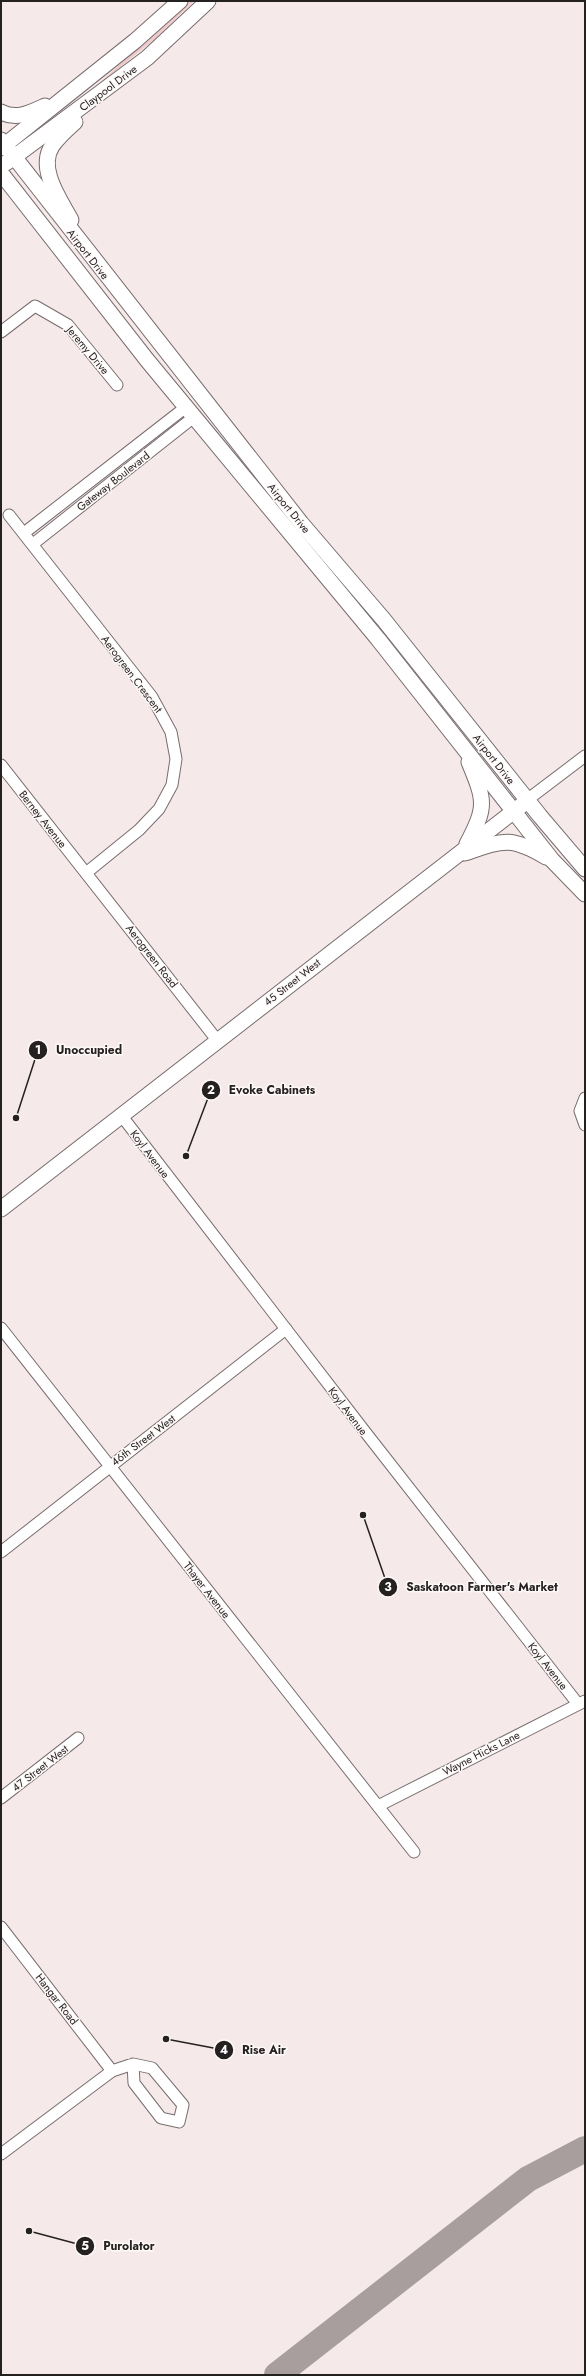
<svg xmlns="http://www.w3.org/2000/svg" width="586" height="2376" viewBox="0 0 586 2376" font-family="Jost,sans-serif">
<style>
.green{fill:#f0caca}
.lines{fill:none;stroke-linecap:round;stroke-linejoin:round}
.taxiway{stroke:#a89e9e;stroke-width:26}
.street-casing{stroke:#786d6e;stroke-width:13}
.secondary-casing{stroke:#786d6e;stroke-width:17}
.street{stroke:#fff;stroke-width:11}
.secondary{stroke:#fff;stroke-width:15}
.labels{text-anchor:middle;stroke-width:3;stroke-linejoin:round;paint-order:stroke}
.street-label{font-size:11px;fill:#262121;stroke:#fef9f9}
.leader{fill:none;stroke:#262121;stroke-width:1.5}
.callout-dot{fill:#262121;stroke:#fef9f9;stroke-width:1.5}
.mark-label{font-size:12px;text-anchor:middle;font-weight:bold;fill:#fff}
.callout-label{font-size:12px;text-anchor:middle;font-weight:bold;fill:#262121;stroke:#fef9f9;stroke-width:3;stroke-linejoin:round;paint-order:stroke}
</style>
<rect width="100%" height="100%" fill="#f6e9e9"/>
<path class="green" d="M189 1H194L156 38 93 89Z"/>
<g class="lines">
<path class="taxiway" d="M277 2375 528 2179 585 2149"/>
<defs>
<g id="street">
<path d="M1 332 35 306 68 325 117 385"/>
<path d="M9 515 152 697 171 732 176 759 172 785 159 809 139 830 86 873"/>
<path d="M24 533 186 407"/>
<path d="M33 544 194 417"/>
<path d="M1 765 217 1040"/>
<path d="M527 800 585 756"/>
<path d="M585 1098 580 1111 585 1125"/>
<path d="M121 1115 366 1433 578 1704"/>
<path d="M1 1328 414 1852"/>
<path d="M1 1552 286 1329"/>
<path d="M1 1798 78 1738"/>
<path d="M378 1806 585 1701"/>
<path d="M1 1927 112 2071 133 2064 152 2068 183 2105 179 2122 161 2118 134 2083 133 2064"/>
<path d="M1 2154 112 2071"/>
</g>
<g id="secondary">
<path d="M1 112C16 120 30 113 45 106"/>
<path d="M1 140 301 523 384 620 540 816 585 869"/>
<path d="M1 148 135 41 180 1"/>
<path d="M6 163 147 58 208 1"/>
<path d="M1 173 147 360 378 639 552 860 585 894"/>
<path d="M71 220C61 201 37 169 52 146 58 137 67 129 75 122"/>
<path d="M467 844C487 806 485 801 469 762"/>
<path d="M465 853C503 840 511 836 546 857"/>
<path d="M1 1209 522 805"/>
</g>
</defs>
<use href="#street" class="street-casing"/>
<use href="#secondary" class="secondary-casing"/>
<use href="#street" class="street"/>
<use href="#secondary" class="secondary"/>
</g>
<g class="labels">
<g class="street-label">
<text transform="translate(108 88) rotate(-37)" y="4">Claypool Drive</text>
<text transform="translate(88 254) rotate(52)" y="4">Airport Drive</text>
<text transform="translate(88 350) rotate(50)" y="4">Jeremy Drive</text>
<text transform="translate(113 481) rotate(-38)" y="4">Gateway Boulevard</text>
<text transform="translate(289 508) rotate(51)" y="4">Airport Drive</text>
<text transform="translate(132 674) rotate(53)" y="4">Aerogreen Crescent</text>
<text transform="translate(494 759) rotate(52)" y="4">Airport Drive</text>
<text transform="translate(43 819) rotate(52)" y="4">Berney Avenue</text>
<text transform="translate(152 956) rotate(52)" y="4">Aerogreen Road</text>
<text transform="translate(292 982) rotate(-38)" y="4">45 Street West</text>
<text transform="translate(150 1154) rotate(53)" y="4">Koyl Avenue</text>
<text transform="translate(348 1411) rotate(53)" y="4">Koyl Avenue</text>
<text transform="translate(143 1440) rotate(-37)" y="4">46th Street West</text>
<text transform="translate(207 1590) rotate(52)" y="4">Thayer Avenue</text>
<text transform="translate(548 1666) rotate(52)" y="4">Koyl Avenue</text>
<text transform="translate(481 1753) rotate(-27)" y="4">Wayne Hicks Lane</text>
<text transform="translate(40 1768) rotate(-38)" y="4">47 Street West</text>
<text transform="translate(57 1999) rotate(52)" y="4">Hangar Road</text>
</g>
</g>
<path class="leader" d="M16 1118L38 1050M186 1156L211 1090M363 1515L388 1587M166 2039L224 2050M29 2231L85 2246"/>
<g class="callout-dot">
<circle cx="16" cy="1118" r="4"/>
<circle cx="186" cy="1156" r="4"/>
<circle cx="363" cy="1515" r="4"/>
<circle cx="166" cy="2039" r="4"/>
<circle cx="29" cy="2231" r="4"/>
<circle cx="38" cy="1050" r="10"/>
<circle cx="211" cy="1090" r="10"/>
<circle cx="388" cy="1587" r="10"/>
<circle cx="224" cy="2050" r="10"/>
<circle cx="85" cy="2246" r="10"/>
</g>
<g class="mark-label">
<text x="38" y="1054">1</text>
<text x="211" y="1094">2</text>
<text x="388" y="1591">3</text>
<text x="224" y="2054">4</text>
<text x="85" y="2250">5</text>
</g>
<g class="callout-label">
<text x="89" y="1054">Unoccupied</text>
<text x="272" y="1094">Evoke Cabinets</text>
<text x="482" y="1591">Saskatoon Farmer's Market</text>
<text x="264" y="2054">Rise Air</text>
<text x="129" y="2250">Purolator</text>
</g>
<rect width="586" height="2376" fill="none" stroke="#262121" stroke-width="4"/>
</svg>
